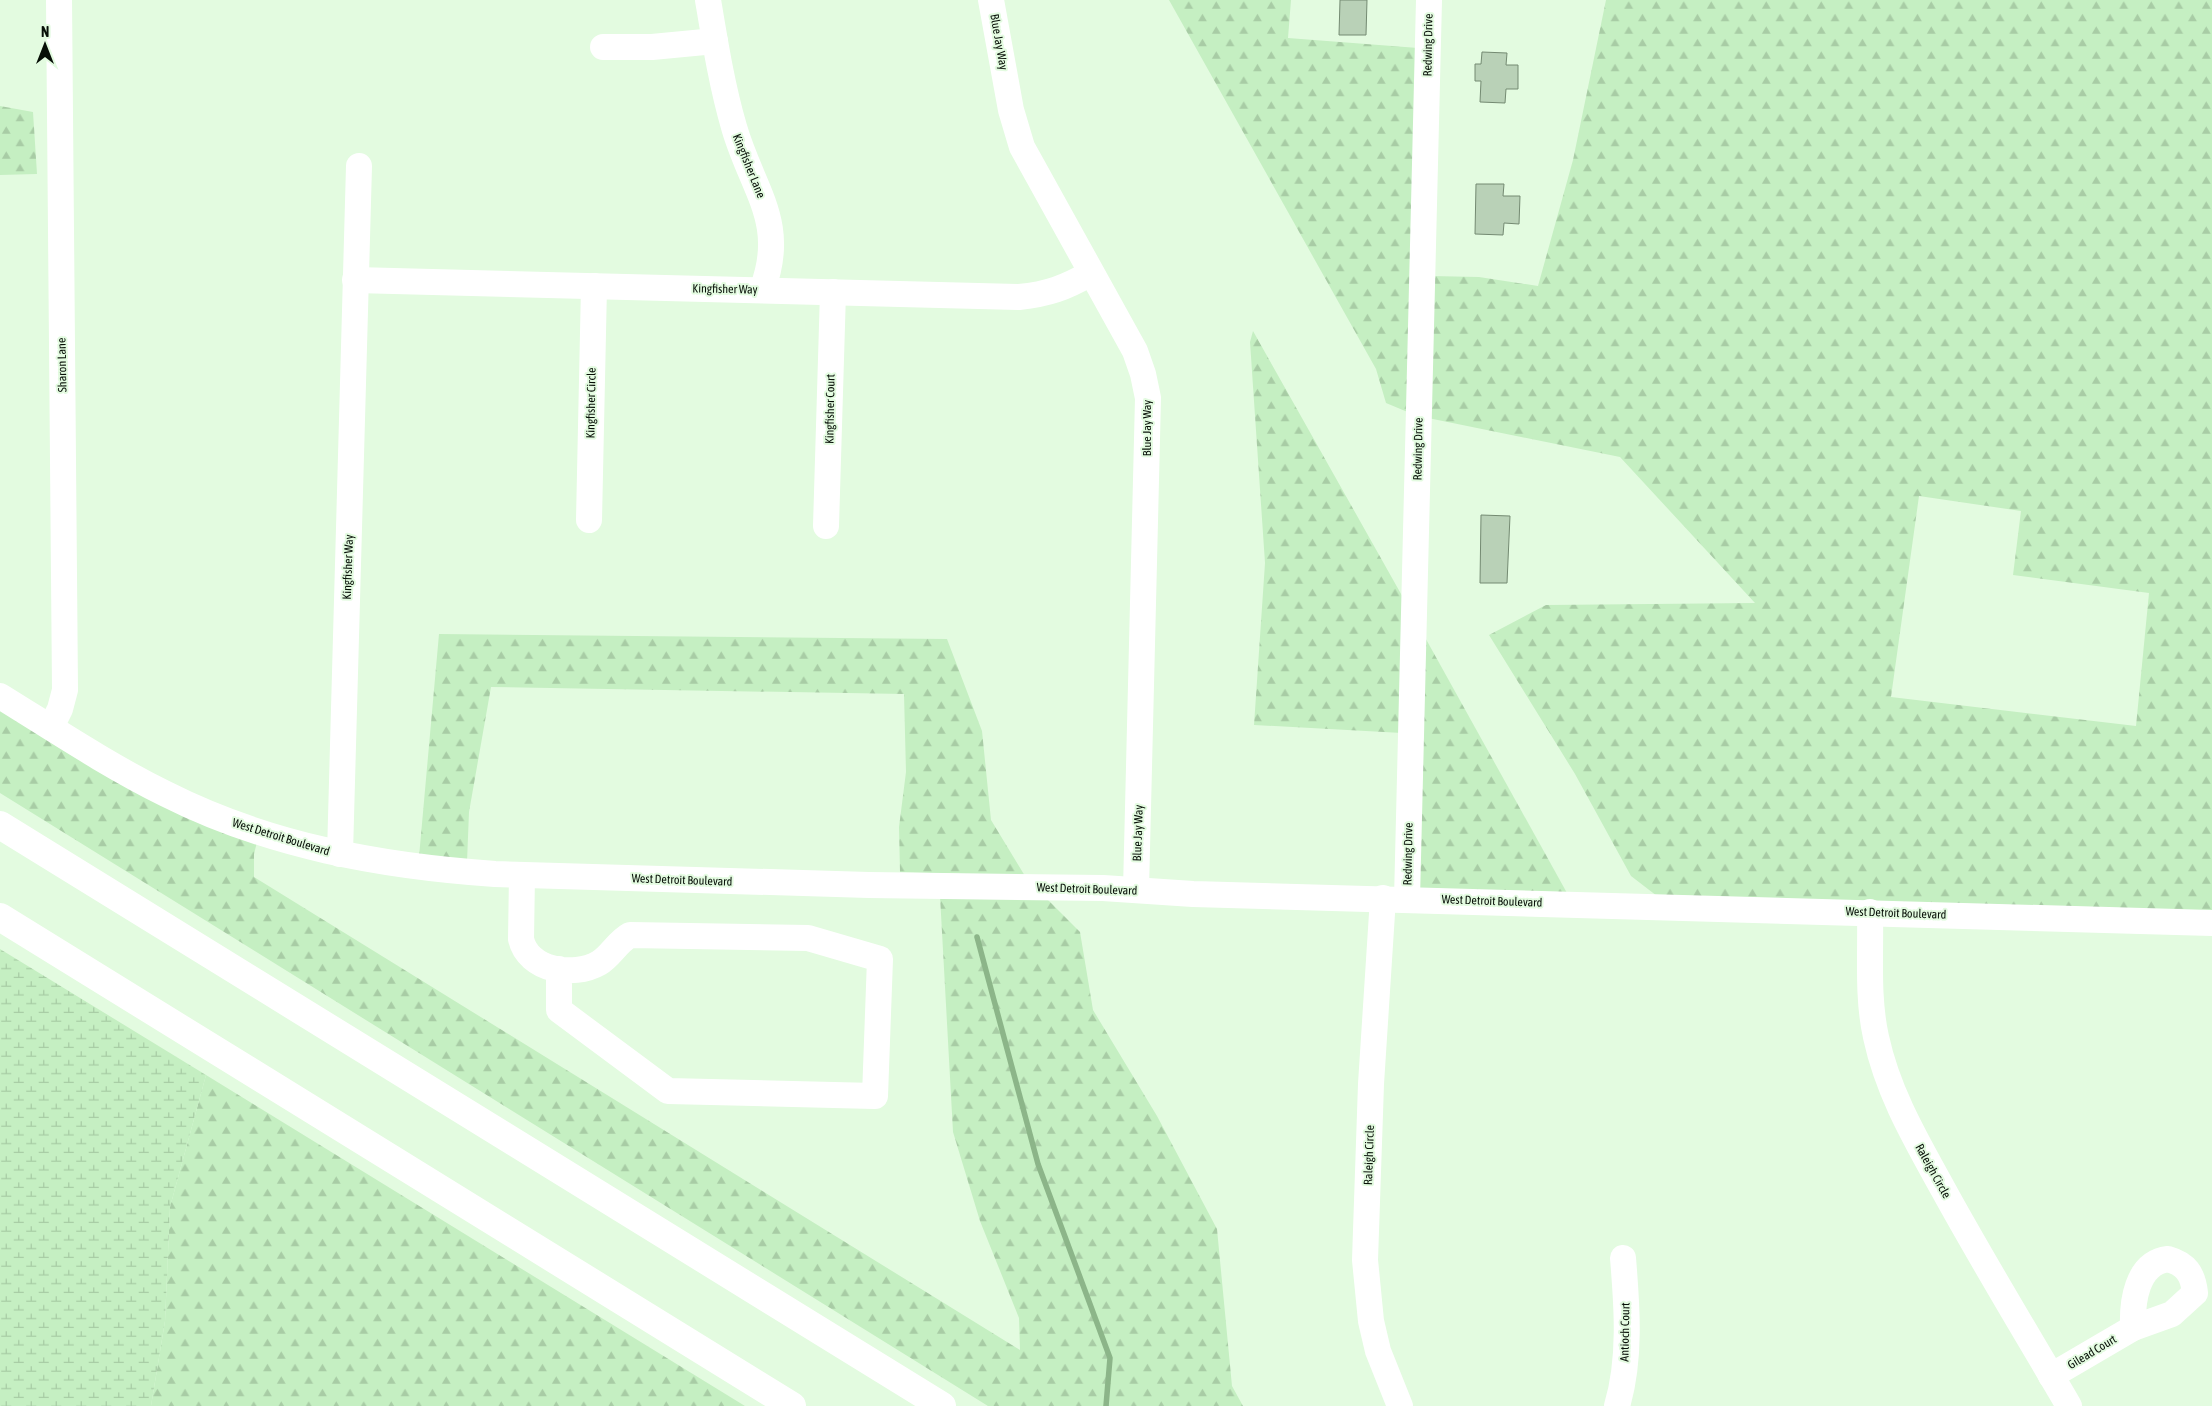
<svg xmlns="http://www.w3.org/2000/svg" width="2212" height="1406" viewBox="0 0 2212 1406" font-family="'Asap Condensed',sans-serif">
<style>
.forest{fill:url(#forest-firs);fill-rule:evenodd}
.wetland{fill:url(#wetland-marsh)}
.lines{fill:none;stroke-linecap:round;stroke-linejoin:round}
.stream{stroke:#8cb589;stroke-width:5.5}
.building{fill:#b9d1b7;stroke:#748a72}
.minor{stroke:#fff;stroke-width:26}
.highway{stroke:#fff;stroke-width:28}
.labels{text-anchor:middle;stroke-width:4;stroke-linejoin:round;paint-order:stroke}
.street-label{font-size:12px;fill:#070f07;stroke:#e3fbe0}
</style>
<defs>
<pattern id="forest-firs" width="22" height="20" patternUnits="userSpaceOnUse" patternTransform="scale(1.25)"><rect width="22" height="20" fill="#c5efc2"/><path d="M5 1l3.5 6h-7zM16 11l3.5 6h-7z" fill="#a8cca5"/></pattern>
<pattern id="wetland-marsh" width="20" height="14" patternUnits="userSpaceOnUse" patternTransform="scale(1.25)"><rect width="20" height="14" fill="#c5efc2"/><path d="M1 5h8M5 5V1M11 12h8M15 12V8" fill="none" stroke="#a8cca5"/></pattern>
</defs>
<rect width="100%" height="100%" fill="#e3fbe0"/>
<g class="forest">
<path d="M1169 0H1291L1288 38 1418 48 1410 413 1386 403 1376 369Z"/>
<path d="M1606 0H2212V912L1657 896 1631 876 1575 774 1489 635 1546 605 1755 603 1620 457 1428 418 1431 276 1479 277 1538 286 1573 160ZM1919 496 2021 511 2013 575 2149 593 2136 726 1891 697Z"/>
<path d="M0 106 33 112 37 174 0 175Z"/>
<path d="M1253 331 1405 601 1402 733 1254 725 1265 563 1250 342Z"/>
<path d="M1422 632 1567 893 1416 889Z"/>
<path d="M439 634 947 639 982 731 991 820 1025 876 900 872 899 827 906 772 904 694 491 687 469 812 467 862 419 857Z"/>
<path d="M0 709 257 842 254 854V877L1020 1350 1019 1318 980 1221 953 1132 940 896 1046 898 1080 932 1093 1010 1157 1116 1217 1229 1232 1386 1243 1406H988L0 793Z"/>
<path d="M206 1075 745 1406H151L165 1321 170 1207Z"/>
</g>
<path class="wetland" d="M0 949 206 1075 170 1207 165 1321 151 1406H0Z"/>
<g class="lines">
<path class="stream" d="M977 937 1038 1164 1110 1358 1106 1406"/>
</g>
<g class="building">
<path d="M1340 0H1367L1366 35H1339Z"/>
<path d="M1482 52 1507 53 1506 65H1518V89H1506L1505 103 1480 102 1481 81H1475V64H1481Z"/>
<path d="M1476 184H1504L1503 196H1520L1519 224 1504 223 1503 235 1475 234Z"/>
<path d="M1481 515 1510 516 1507 583H1480Z"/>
</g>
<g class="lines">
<g class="minor">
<path d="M708 0C715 42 722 86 734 127 752 190 788 222 762 290"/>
<path d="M991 0 1011 110 1022 147 1135 351 1143 374 1148 398 1136 890"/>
<path d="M603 47H652L715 41"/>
<path d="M355 280 1019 297C1048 294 1065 288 1091 273"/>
<path d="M589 520 594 286"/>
<path d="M826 526 833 292"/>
<path d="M0 696C55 730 109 766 166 794 269 846 381 866 495 874L869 885 1103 888 1193 894 2212 923"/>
<path d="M51 727 60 709 65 690 59 0"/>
<path d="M340 854 359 166"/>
<path d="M522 875 521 939C528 970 573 978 599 963 611 956 617 942 630 935L808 938 880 959 875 1096 668 1091 559 1010V969"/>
<path d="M1383 898 1371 1084 1365 1260 1371 1321 1378 1351 1400 1406"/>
<path d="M1407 899 1429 0"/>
<path d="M1870 912C1871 953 1867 997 1876 1037 1888 1093 1916 1140 1943 1189 1983 1262 2027 1334 2069 1406"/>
<path d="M2168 1259C2186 1264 2193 1274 2195 1293L2172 1314 2133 1328C2132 1303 2136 1263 2168 1259Z"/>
<path d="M2051 1376 2133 1328"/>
<path d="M1617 1406C1631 1359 1627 1306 1623 1258"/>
</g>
<g class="highway">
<path d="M0 825 942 1406"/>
<path d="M0 917 792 1406"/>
</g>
</g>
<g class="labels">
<g class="street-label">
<text transform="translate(999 42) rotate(80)" y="4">Blue Jay Way</text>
<text transform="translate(1428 45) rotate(-89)" y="4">Redwing Drive</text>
<text transform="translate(749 166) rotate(68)" y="4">Kingfisher Lane</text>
<text transform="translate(725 289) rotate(1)" y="4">Kingfisher Way</text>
<text transform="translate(62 365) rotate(-91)" y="4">Sharon Lane</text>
<text transform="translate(591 403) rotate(-89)" y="4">Kingfisher Circle</text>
<text transform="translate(830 409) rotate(-89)" y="4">Kingfisher Court</text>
<text transform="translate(1147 428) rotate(-90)" y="4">Blue Jay Way</text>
<text transform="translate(1418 449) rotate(-89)" y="4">Redwing Drive</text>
<text transform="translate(348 567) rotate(-88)" y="4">Kingfisher Way</text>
<text transform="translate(1138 833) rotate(-88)" y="4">Blue Jay Way</text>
<text transform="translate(281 837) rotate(17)" y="4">West Detroit Boulevard</text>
<text transform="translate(1408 854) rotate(-89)" y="4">Redwing Drive</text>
<text transform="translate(682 880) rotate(2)" y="4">West Detroit Boulevard</text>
<text transform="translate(1087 889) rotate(2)" y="4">West Detroit Boulevard</text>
<text transform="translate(1492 901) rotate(2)" y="4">West Detroit Boulevard</text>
<text transform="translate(1896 913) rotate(2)" y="4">West Detroit Boulevard</text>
<text transform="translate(1369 1155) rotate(-88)" y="4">Raleigh Circle</text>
<text transform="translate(1933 1171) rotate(61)" y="4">Raleigh Circle</text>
<text transform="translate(1625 1332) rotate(-89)" y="4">Antioch Court</text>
<text transform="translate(2092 1352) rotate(-31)" y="4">Gilead Court</text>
</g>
</g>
<g transform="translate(45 45)" stroke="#e3fbe0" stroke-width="4" paint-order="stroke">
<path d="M0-4L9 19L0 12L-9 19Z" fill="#070f07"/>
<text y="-8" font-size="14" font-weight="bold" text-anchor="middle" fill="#070f07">N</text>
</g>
</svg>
